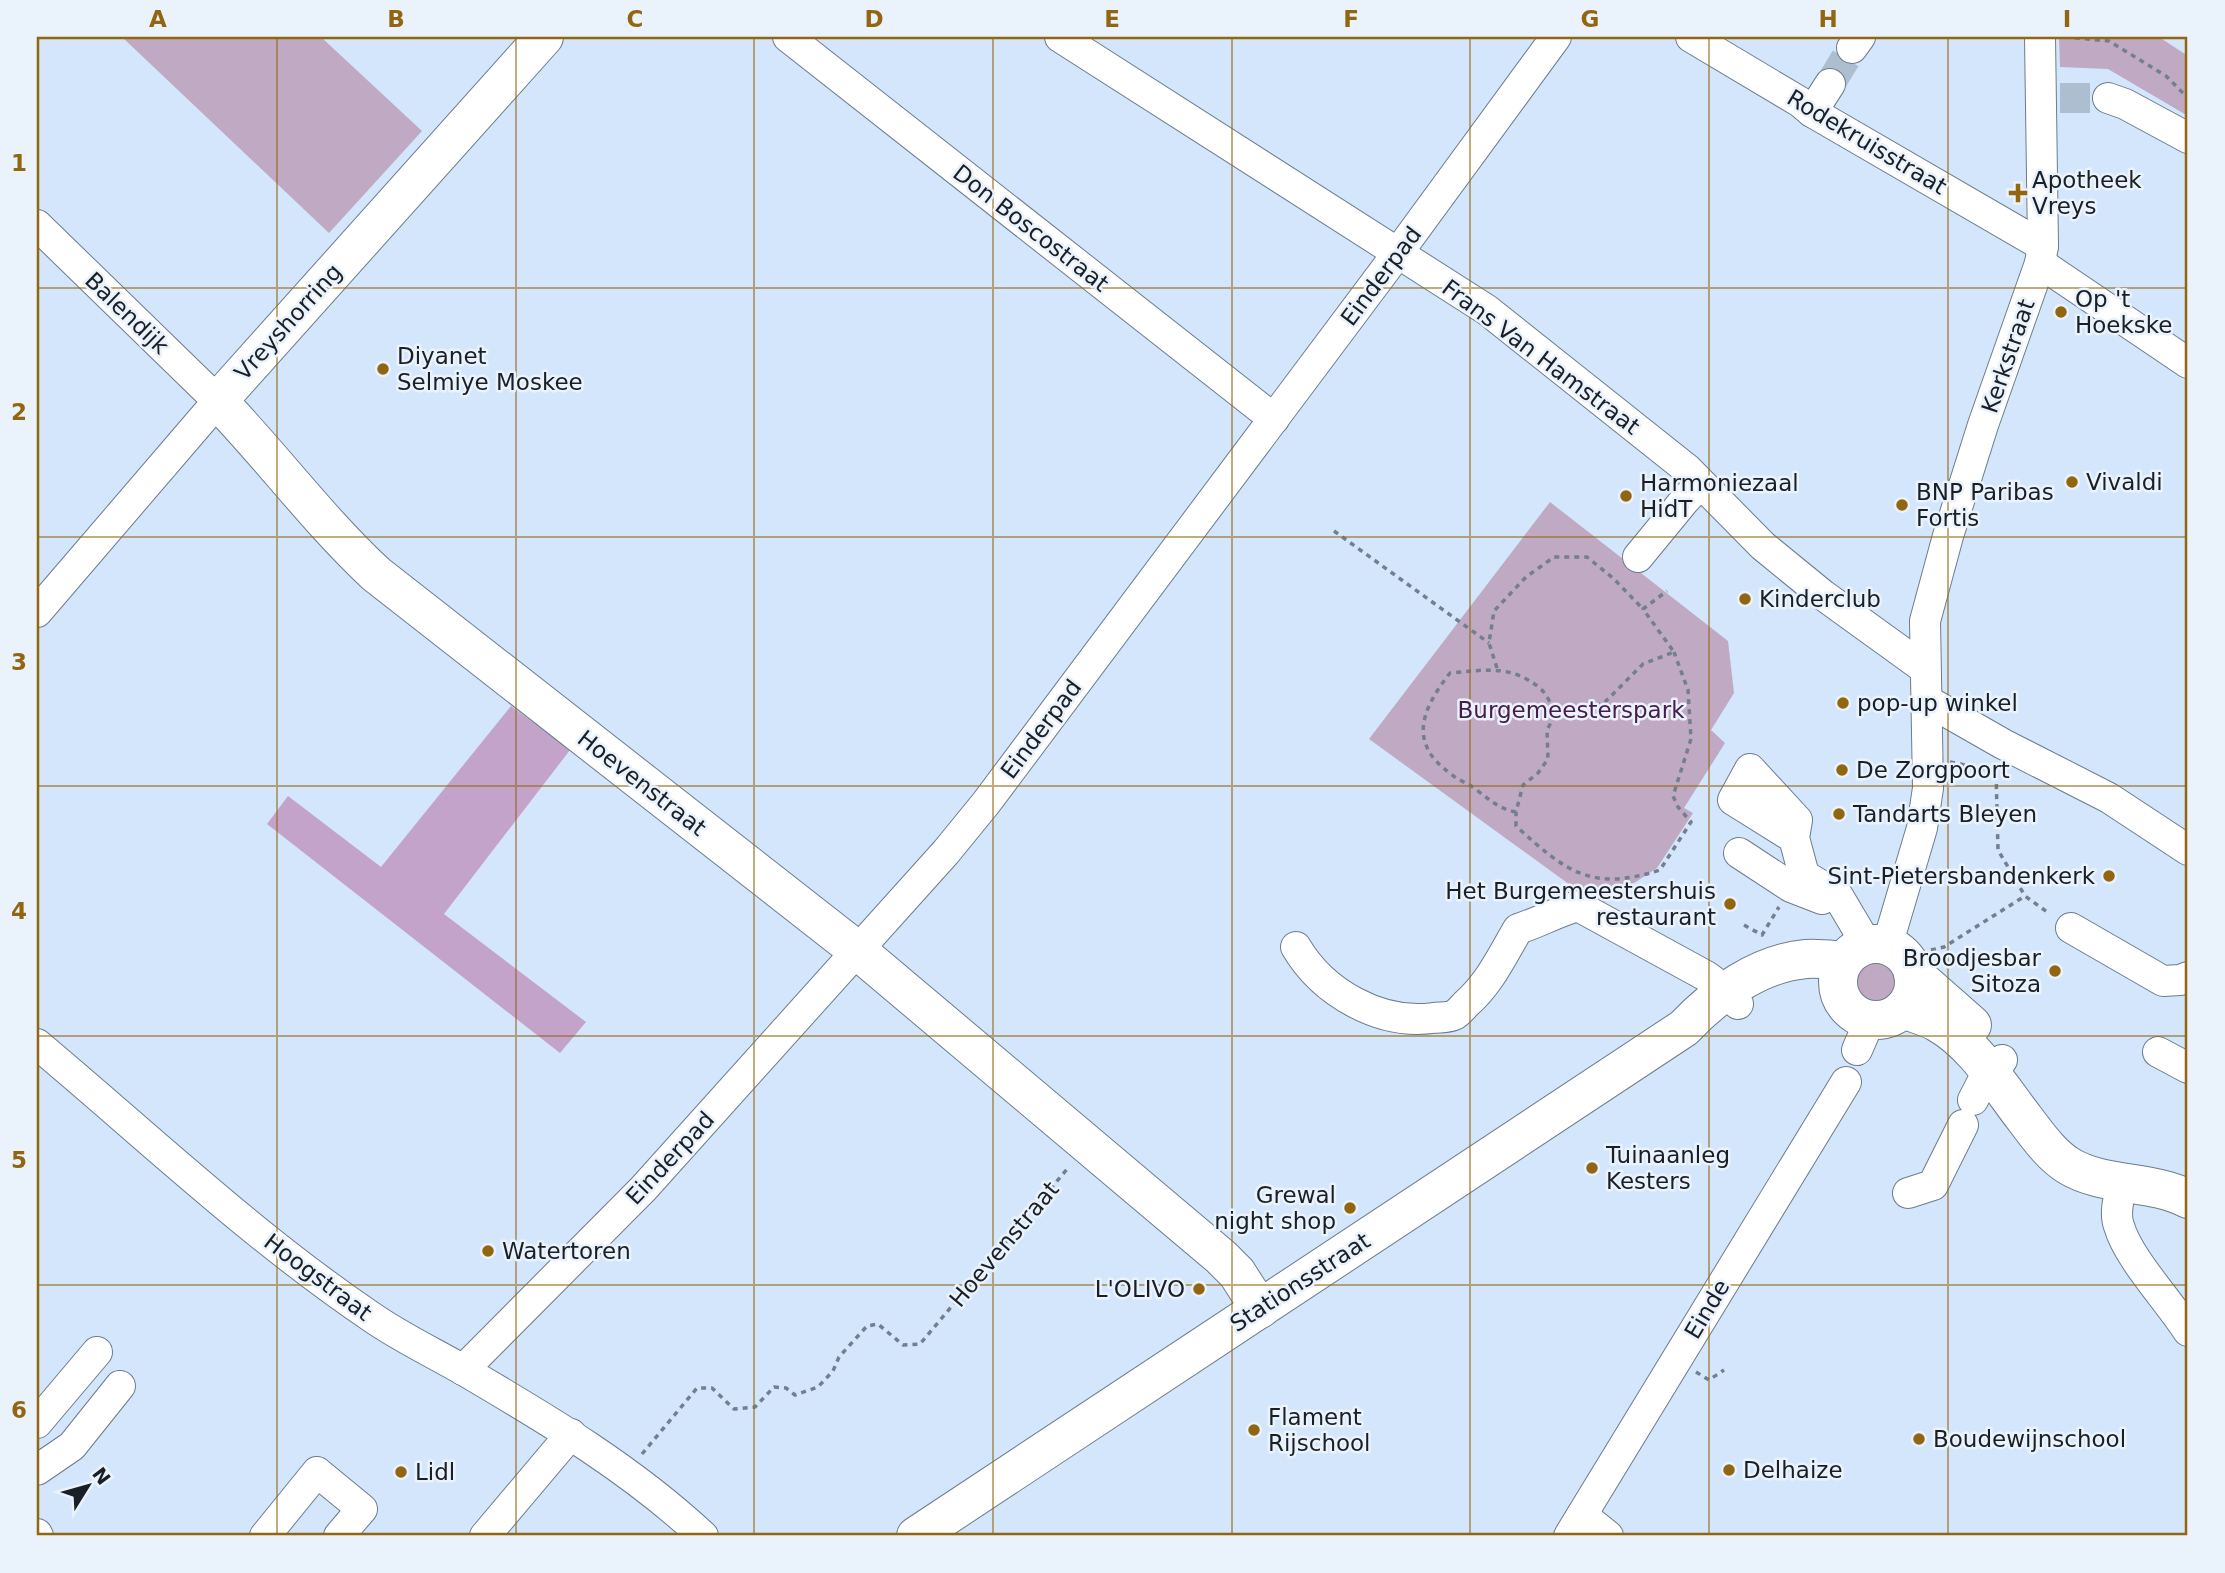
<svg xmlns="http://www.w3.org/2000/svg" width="2225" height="1573" viewBox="0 0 2225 1573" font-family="'DejaVu Sans',sans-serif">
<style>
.green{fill:#c0a9c3}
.forest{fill:#c4a3ca}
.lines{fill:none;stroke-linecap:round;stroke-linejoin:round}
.minor-tunnel{stroke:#aebed1;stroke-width:30;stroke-dasharray:30 15;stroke-linecap:butt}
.minor-casing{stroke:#6b7c8f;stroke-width:32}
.major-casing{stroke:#6b7c8f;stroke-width:40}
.path{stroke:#737f8e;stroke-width:3.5;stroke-dasharray:5 5;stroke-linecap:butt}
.minor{stroke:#fff;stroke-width:30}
.major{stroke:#fff;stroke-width:38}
.grid{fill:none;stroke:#926611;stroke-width:2;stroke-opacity:0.55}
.poi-dot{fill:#926611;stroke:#eaf2fb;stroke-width:2.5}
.labels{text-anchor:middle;stroke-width:5;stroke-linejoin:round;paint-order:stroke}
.street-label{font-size:23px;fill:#191f27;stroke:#eaf2fb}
.poi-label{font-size:23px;fill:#191f27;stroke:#eaf2fb;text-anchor:start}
.park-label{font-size:23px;fill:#451c4c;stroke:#eaf2fb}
.neatline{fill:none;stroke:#926611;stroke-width:2.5}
.grid-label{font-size:23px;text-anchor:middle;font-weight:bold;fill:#926611}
</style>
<rect width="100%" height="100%" fill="#d3e6fc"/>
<g class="green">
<path d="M122 37H321L422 131 329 233Z"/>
<path d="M2059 37H2159L2188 56V116L2108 69 2060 67Z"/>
<path d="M1550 502 1728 641 1734 693 1711 730 1725 743 1684 808 1693 813 1657 868 1599 906 1369 739Z"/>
<circle cx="1877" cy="983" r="21"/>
</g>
<path class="forest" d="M511 706 570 750 444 914 586 1022 560 1053 267 824 288 796 381 867Z"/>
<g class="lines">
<g class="minor-tunnel">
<path d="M1830 84 1852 48"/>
<path d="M2060 98H2108"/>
</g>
<defs>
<g id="minor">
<path d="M788 37 1274 419"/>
<path d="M1060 37 1487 310 1687 469 1763 546 1823 595 1924 668"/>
<path d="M1691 37 1800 102 1812 112 2043 246"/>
<path d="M1852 48 1860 37"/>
<path d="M2108 98 2125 104 2188 138"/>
<path d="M1812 112 1830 84"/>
<path d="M37 225 218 401 37 612"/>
<path d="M2040 263 2188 363"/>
<path d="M1638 557 1684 501 1700 484"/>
<path d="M1926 700 2003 744 2109 798 2188 850"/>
<path d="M1794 838 1797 820 1750 769 1733 800 1794 838 1804 875 1838 896 1867 945"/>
<path d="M1739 853 1791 887 1822 899"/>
<path d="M2071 928 2163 981 2180 980 2188 977"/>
<path d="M1887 946 1922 828 1928 788 1925 621 1948 536 1983 425 2040 263 2043 246 2040 37"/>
<path d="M1296 947C1323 993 1380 1025 1433 1018 1439 1017 1449 1018 1454 1015 1458 1013 1463 1007 1466 1004 1490 983 1502 956 1518 929 1540 922 1556 912 1578 906L1706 976 1727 991 1738 1004"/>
<path d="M37 1044C148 1137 253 1237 373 1318 402 1338 434 1353 465 1371 550 1421 631 1469 703 1536"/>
<path d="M1857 1050 1870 1020"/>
<path d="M2158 1052 2188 1068"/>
<path d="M1973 1100 1988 1071 2002 1060"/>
<path d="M2122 1183C2119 1197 2114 1213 2119 1226 2128 1258 2169 1301 2188 1331"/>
<path d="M1908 1193 1933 1185 1963 1125"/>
<path d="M463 1370 643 1189 946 852 986 803 1397 254 1556 37"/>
<path d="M37 1423 97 1352"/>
<path d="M37 1470 72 1446 120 1386"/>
<path d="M1582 1515 1608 1536"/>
<path d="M37 1534 38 1536"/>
<path d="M265 1536 317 1472 362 1509 339 1536"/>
<path d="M485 1536 571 1434"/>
<path d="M1569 1536 1846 1082"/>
</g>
<g id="major">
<path d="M544 37 218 401C272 457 319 521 376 574L858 951 1221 1257 1237 1273 1260 1309"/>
<circle cx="1876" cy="982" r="38"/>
<path d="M1913 973 1972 1025"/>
<path d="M1903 1009C1915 1014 1928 1017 1938 1023 1975 1044 2000 1087 2025 1119 2038 1136 2051 1155 2069 1166 2104 1187 2152 1180 2188 1199"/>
<path d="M916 1536 1684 1028C1715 995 1759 963 1806 959 1818 958 1832 960 1844 961"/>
</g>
</defs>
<use href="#minor" class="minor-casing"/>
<use href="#major" class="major-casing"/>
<g class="path">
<path d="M2065 37 2109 41 2166 76 2188 98"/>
<path d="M1334 531 1489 643"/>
<path d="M1497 668 1489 643 1494 611 1526 577 1554 557H1587L1614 579 1643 609"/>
<path d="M1556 713 1589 708 1605 702 1643 664 1674 652 1643 609 1667 591"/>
<path d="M1950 762 1996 771 1998 850 2025 896"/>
<path d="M1516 812C1498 809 1488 798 1474 788 1467 783 1458 780 1451 774 1407 743 1422 709 1450 673 1485 670 1511 664 1541 689 1547 695 1552 706 1556 713L1547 730 1548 759 1538 773 1523 785 1516 812V826C1566 872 1592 892 1660 870L1691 822 1678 807 1673 796 1691 739 1688 690 1674 652"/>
<path d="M1744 925 1762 935 1779 907"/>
<path d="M1931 950 1944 947 2025 896 2050 914"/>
<path d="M1696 1372 1709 1380 1724 1370"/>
<path d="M642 1454 697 1388H712L734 1409 755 1407 774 1387 786 1388 795 1395 818 1387 833 1371 839 1357 867 1326 878 1324 903 1345 920 1344 1068 1168"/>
</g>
<use href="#minor" class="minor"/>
<use href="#major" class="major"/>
</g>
<path class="grid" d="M277 37V1536M516 37V1536M754 37V1536M993 37V1536M1232 37V1536M1470 37V1536M1709 37V1536M1948 37V1536M37 288H2188M37 537H2188M37 786H2188M37 1036H2188M37 1285H2188"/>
<g class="poi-dot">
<path d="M2014.5 182.5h7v7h7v7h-7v7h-7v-7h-7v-7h7z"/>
<circle cx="2061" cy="312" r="7"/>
<circle cx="383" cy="369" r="7"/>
<circle cx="2072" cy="482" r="7"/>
<circle cx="1626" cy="496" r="7"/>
<circle cx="1902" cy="505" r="7"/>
<circle cx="1745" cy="599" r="7"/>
<circle cx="1843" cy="703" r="7"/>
<circle cx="1842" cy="770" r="7"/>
<circle cx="1839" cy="814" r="7"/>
<circle cx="2109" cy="876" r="7"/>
<circle cx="1730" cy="904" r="7"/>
<circle cx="2055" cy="971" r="7"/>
<circle cx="1592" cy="1168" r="7"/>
<circle cx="1350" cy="1208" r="7"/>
<circle cx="488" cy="1251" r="7"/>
<circle cx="1199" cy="1289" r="7"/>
<circle cx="1254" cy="1430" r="7"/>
<circle cx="1919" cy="1439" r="7"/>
<circle cx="1729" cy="1470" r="7"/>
<circle cx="401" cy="1472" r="7"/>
</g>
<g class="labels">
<g class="street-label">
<text transform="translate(1867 142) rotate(31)" y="8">Rodekruisstraat</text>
<text transform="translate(1031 228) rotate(38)" y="8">Don Boscostraat</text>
<text transform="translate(1381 276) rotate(-53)" y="8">Einderpad</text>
<text transform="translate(127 313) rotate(44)" y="8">Balendijk</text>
<text transform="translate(288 322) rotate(-48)" y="8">Vreyshorring</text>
<text transform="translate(2008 356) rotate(-71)" y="8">Kerkstraat</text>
<text transform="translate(1541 357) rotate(37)" y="8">Frans Van Hamstraat</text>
<text transform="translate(1041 729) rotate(-53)" y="8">Einderpad</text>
<text transform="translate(642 783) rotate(38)" y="8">Hoevenstraat</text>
<text transform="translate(670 1158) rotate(-47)" y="8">Einderpad</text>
<text transform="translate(1004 1244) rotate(-50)" y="8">Hoevenstraat</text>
<text transform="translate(318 1277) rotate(37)" y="8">Hoogstraat</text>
<text transform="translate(1300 1282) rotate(-33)" y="8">Stationsstraat</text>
<text transform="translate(1707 1309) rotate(-59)" y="8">Einde</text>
</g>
<g class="poi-label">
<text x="2032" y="188">Apotheek<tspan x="2032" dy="26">Vreys</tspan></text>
<text x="2075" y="307">Op 't<tspan x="2075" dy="26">Hoekske</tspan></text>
<text x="397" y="364">Diyanet<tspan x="397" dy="26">Selmiye Moskee</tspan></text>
<text x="2086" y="490">Vivaldi</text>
<text x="1640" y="491">Harmoniezaal<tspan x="1640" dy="26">HidT</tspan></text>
<text x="1916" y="500">BNP Paribas<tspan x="1916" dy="26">Fortis</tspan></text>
<text x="1759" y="607">Kinderclub</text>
<text x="1857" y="711">pop-up winkel</text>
<text x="1856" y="778">De Zorgpoort</text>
<text x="1853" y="822">Tandarts Bleyen</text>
<text x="2095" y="884" text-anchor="end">Sint-Pietersbandenkerk</text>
<text x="1716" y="899" text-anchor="end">Het Burgemeestershuis<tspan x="1716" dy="26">restaurant</tspan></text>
<text x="2041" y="966" text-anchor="end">Broodjesbar<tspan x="2041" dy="26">Sitoza</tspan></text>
<text x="1606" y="1163">Tuinaanleg<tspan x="1606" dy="26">Kesters</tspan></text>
<text x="1336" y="1203" text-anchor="end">Grewal<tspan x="1336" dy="26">night shop</tspan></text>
<text x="502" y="1259">Watertoren</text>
<text x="1185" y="1297" text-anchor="end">L'OLIVO</text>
<text x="1268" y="1425">Flament<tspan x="1268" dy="26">Rijschool</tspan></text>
<text x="1933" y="1447">Boudewijnschool</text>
<text x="1743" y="1478">Delhaize</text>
<text x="415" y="1480">Lidl</text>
</g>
<g class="park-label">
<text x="1571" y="718">Burgemeesterspark</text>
</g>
</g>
<rect width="2225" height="1573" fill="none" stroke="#eaf2fb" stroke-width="77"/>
<g transform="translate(88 1486) rotate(53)" stroke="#eaf2fb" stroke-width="5" paint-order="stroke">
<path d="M0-5L12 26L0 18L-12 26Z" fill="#191f27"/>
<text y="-10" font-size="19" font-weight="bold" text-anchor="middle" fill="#191f27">N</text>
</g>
<rect x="38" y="38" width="2148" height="1496" class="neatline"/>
<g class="grid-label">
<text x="158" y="27">A</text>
<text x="396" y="27">B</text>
<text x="635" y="27">C</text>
<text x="874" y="27">D</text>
<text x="1112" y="27">E</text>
<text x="1351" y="27">F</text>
<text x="1590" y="27">G</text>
<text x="1828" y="27">H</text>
<text x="2067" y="27">I</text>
<text x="19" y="171">1</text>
<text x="19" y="420">2</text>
<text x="19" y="670">3</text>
<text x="19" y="919">4</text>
<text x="19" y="1168">5</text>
<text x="19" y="1418">6</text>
</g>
</svg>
